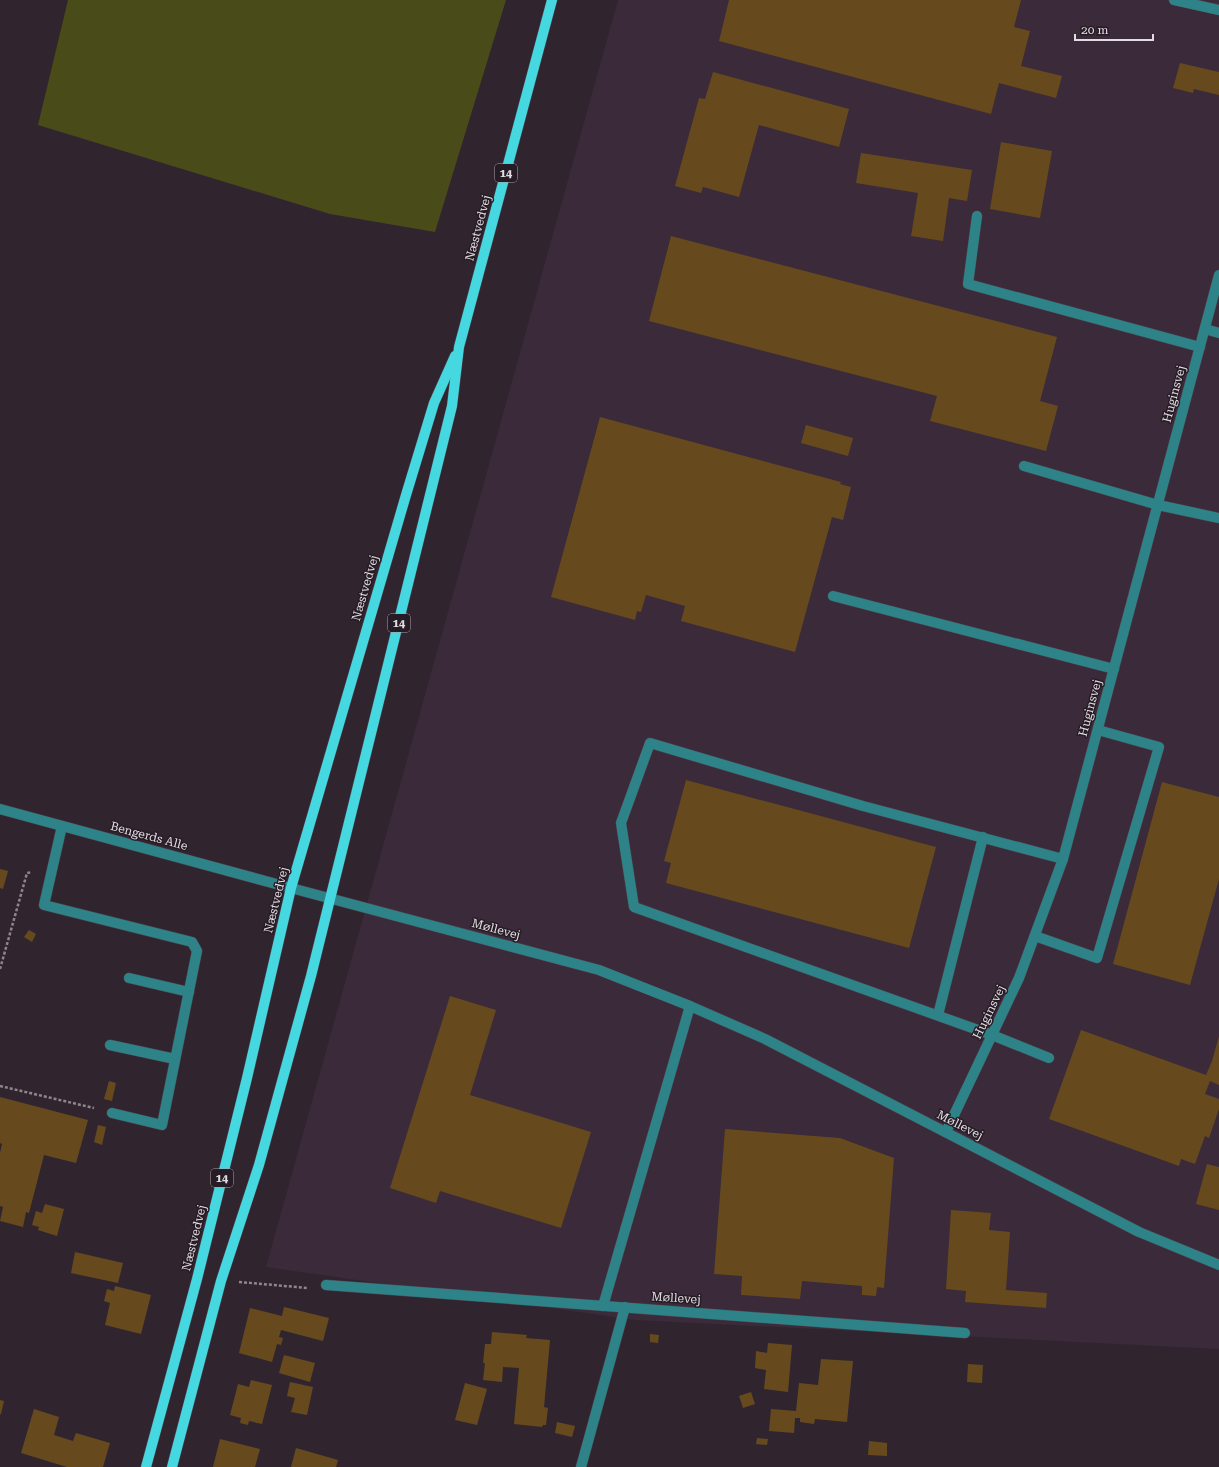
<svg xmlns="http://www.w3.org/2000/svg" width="1219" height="1467" viewBox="0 0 1219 1467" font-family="'Roboto Serif',serif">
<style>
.built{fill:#3b2a39}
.green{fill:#494b19}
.building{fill:#664a1e}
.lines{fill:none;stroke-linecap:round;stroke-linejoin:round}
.minor-casing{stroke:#4d424c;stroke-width:11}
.major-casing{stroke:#4d424c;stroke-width:11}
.path{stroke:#8e858d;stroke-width:2.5;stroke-dasharray:3 2;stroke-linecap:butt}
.minor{stroke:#2e8388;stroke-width:10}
.major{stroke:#46d8e1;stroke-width:10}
.labels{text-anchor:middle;stroke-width:3;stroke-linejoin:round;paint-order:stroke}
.shield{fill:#261c25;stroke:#aaa2a9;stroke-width:1}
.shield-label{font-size:11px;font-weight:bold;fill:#e3dbe2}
.street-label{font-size:12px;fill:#e3dbe2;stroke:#261c25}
</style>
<rect width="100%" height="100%" fill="#30252f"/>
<path class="built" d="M618 0H1219V1349L635 1320 266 1267Z"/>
<path class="green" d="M68 0H506L435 232 330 214 38 125Z"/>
<g class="building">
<path d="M729 0H1021L1014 27 1030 31 1021 66 1062 76 1056 98 999 83 991 114 719 41Z"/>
<path d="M1180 63 1219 72V95L1194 89 1193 93 1173 88Z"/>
<path d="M713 72 849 109 839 147 759 125 739 197 703 187 701 193 675 186 699 98 705 99Z"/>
<path d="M1001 142 1052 151 1040 218 990 209Z"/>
<path d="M861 153 972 170 967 201 949 198 943 241 911 236 918 193 856 183Z"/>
<path d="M671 236 1057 337 1040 401 1058 406 1046 451 930 421 937 396 649 321Z"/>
<path d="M600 417 841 482 840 484 851 487 843 520 832 517 795 652 681 621 685 606 646 595 641 612 637 611 635 620 551 597Z"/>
<path d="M806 425 853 438 848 456 801 443Z"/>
<path d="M686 780 936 847 909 948 666 883 671 863 664 861Z"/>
<path d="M1162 782 1219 797V879L1190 985 1113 964Z"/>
<path d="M0 869 8 871 3 889 0 888Z"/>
<path d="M29 930 36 934 32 942 24 937Z"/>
<path d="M450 996 496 1010 470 1095 591 1132 561 1228 440 1191 436 1203 390 1188Z"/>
<path d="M1081 1030 1206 1075 1212 1061 1219 1036V1085L1210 1081 1205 1094 1219 1099V1109L1209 1138 1205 1136 1195 1164 1181 1159 1179 1166 1049 1119Z"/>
<path d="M109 1081 116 1083 112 1101 104 1099Z"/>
<path d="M0 1097 88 1120 76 1163 44 1155 29 1213 26 1212 23 1227 0 1221 3 1207 0 1206V1153L2 1144 0 1143Z"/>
<path d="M98 1125 106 1127 102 1145 94 1142Z"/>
<path d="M725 1129 840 1138 894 1158 884 1288 877 1287 876 1296 862 1295V1286L802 1281 800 1299 741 1295 742 1276 714 1274Z"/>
<path d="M1207 1164 1219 1167V1210L1196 1204Z"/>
<path d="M45 1204 64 1209 57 1236 38 1230 39 1227 32 1225 36 1211 42 1213Z"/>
<path d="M951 1210 991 1213 989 1230 1010 1232 1006 1290 1047 1293 1046 1308 965 1302 966 1291 946 1289Z"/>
<path d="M75 1252 123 1263 118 1283 71 1273Z"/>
<path d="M115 1286 151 1295 141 1334 105 1325 110 1303 104 1301 107 1289 114 1291Z"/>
<path d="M284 1307 329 1318 323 1341 281 1330 279 1337 283 1338 281 1345 277 1344 272 1362 239 1353 250 1308 282 1316Z"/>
<path d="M492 1332 527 1335 526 1338 550 1340 544 1407 548 1408 546 1425H543L542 1427 514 1424 519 1368 503 1367 502 1382 483 1380 485 1363H483L485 1344H491Z"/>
<path d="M650 1334 659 1335 658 1343 650 1342Z"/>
<path d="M768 1343 792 1345 788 1392 764 1389 766 1370 755 1368 756 1351 767 1353Z"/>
<path d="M284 1355 315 1363 310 1382 279 1373Z"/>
<path d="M821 1359 853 1361 847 1422 815 1419 814 1424 800 1422V1418H795L794 1433 769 1431 771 1409 796 1411 799 1383 818 1385Z"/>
<path d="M968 1364 983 1365 982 1383 967 1382Z"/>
<path d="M251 1380 272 1385 262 1424 249 1421 248 1425 240 1423 241 1418 230 1415 238 1384 249 1387Z"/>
<path d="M290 1382 313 1387 307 1415 291 1412 295 1398 287 1396Z"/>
<path d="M465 1383 487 1389 477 1425 455 1420Z"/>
<path d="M751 1392 755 1404 743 1408 739 1396Z"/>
<path d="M0 1400 4 1401 1 1414H0Z"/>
<path d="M34 1409 59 1417 54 1435 73 1441 76 1433 110 1443 103 1467H67L21 1453Z"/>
<path d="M557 1422 575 1426 572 1437 555 1433Z"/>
<path d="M757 1438 768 1439 767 1445 756 1444Z"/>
<path d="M220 1439 260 1449 255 1467H213Z"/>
<path d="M869 1441 887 1443V1456L868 1455Z"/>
<path d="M296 1448 338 1460 336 1467H291Z"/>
</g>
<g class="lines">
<defs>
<g id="minor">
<path d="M1174 0 1219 10"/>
<path d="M977 216 968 284 1200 347"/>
<path d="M1205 329 1219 333"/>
<path d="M1024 466 1158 505 1219 518"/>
<path d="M833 596 1114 669"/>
<path d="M0 809 291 888 599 970 690 1006 765 1039 1139 1232 1219 1265"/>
<path d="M62 826 44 905 192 942 197 951 162 1125 112 1113"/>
<path d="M1035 936 1097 958 1159 747 1098 730"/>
<path d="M129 978 189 992"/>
<path d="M938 1015 983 837"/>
<path d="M110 1045 175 1059"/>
<path d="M1049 1058 992 1035 634 907 621 823 650 743 863 806 1063 859"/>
<path d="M946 1132 1019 978 1063 859 1219 275"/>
<path d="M326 1285 965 1333"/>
<path d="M603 1306 690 1006"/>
<path d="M581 1467 625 1307"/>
</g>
<g id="major">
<path d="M146 1467 197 1279 247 1078 291 888 406 495 434 403 455 356"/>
<path d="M172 1467 221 1281 259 1165 311 976 452 406 459 347 552 0"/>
</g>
</defs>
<use href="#minor" class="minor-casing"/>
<use href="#major" class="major-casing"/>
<g class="path">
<path d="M0 969 27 873 32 872"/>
<path d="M0 1086 94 1108"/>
<path d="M239 1282 308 1288"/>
</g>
<use href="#minor" class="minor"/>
<use href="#major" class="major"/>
</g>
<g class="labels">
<g class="shield">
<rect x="495" y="164" width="22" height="18" rx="3"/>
<rect x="388" y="614" width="22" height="18" rx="3"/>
<rect x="211" y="1169" width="22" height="18" rx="3"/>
</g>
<g class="shield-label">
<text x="506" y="177">14</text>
<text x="399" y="627">14</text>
<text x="222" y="1182">14</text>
</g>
<g class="street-label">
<text transform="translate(478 228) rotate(-75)" y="4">Næstvedvej</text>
<text transform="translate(1174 394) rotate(-75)" y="4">Huginsvej</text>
<text transform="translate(365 588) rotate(-74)" y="4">Næstvedvej</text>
<text transform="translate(1090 708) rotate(-75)" y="4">Huginsvej</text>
<text transform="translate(149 836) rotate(15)" y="4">Bengerds Alle</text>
<text transform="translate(276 900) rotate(-76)" y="4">Næstvedvej</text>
<text transform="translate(496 929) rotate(15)" y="4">Møllevej</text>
<text transform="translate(989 1012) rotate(-64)" y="4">Huginsvej</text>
<text transform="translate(960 1125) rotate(27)" y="4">Møllevej</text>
<text transform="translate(194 1238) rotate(-76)" y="4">Næstvedvej</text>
<text transform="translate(676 1298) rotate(4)" y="4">Møllevej</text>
</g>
</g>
<path d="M1075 34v6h78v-6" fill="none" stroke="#e3dbe2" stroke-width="2"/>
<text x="1081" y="34" font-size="12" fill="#e3dbe2" stroke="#261c25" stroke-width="3" paint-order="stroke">20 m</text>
</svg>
